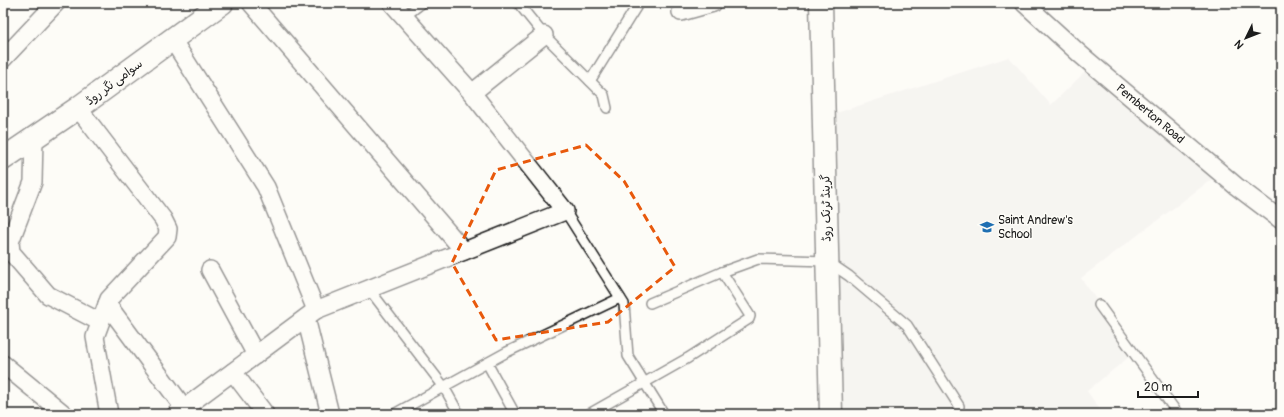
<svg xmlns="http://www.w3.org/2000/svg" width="1284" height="417" viewBox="0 0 1284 417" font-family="Pangolin,'Playpen Sans Arabic',sans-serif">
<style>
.built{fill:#eeede9}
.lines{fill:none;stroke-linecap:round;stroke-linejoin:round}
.lane-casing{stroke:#1c1c1c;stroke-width:12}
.street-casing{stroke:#1c1c1c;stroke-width:20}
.secondary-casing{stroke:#1c1c1c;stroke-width:25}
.primary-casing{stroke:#1c1c1c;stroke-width:25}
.lane{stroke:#fdfcf7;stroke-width:9}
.street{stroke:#fdfcf7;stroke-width:17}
.secondary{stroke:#fdfcf7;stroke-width:22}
.primary{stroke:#fdfcf7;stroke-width:22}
.marked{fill:none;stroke:#e8590c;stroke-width:3;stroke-dasharray:8 5;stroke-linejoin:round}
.labels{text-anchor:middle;stroke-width:3;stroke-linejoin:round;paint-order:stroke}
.street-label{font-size:12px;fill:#1c1c1c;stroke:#fdfcf7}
.poi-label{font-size:12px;fill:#1c1c1c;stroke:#fdfcf7;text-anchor:start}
</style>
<rect width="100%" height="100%" fill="#fdfcf7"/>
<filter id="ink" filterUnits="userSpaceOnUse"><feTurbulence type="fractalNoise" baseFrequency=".025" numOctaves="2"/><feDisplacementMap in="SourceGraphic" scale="8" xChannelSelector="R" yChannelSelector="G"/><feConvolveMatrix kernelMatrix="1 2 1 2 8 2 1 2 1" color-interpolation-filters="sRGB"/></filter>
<g filter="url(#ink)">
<path class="built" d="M1009 57 1051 105 1090 67 1216 176 1081 278 1134 353 1087 391 1103 414H832L824 117Z"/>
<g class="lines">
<defs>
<g id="lane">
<path d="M518 3 544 35 604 95 607 108"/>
<path d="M404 17 422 3"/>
<path d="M590 81 638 4"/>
<path d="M565 211 624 304 628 356 664 414"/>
<path d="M369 289 444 387 459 414"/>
<path d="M650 303 722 272"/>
<path d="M1099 305 1178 414"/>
<path d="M487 363 515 414"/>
<path d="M394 414 507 352 620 298"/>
<path d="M589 414 688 358 749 319 750 316 722 272 758 259 827 261 849 276 907 325 959 406 958 414"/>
</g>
<g id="street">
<path d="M251 3 464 251"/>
<path id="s1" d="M1024 3 1081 55 1236 186 1281 220"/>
<path d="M681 12 713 3"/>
<path d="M172 39 266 187 316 310"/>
<path d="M3 59 56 3"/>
<path d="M472 93 544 35"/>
<path d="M78 108 163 219 168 229 167 237 109 299 95 337 109 414"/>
<path d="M34 138 33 182 10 242 11 252 48 295 100 322"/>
<path d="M210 270 256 355"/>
<path d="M107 304 184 408"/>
<path d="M306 318 330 414"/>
<path d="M3 364 64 414"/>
<path d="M233 372 265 414"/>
<path d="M176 414 316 310 565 211 472 93 392 3"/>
</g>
<path id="secondary" d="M3 159 78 108 222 3"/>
<path id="primary" d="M821 3 831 414"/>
</defs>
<use href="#lane" class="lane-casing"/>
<use href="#street" class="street-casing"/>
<use href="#secondary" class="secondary-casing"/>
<use href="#primary" class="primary-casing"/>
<use href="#lane" class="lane"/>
<use href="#street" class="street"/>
<use href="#secondary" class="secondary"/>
<use href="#primary" class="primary"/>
</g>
</g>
<path d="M0 0H1284V417H0ZM586 145 624 181 675 267 608 322 496 340 452 263 496 170Z" fill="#fdfcf7" fill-opacity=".55" fill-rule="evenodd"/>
<path class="marked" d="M586 145 624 181 675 267 608 322 496 340 452 263 496 170Z"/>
<defs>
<symbol id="school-bare" viewBox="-9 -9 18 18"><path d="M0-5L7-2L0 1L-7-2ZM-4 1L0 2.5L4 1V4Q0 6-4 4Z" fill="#1f6fb2" stroke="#fdfcf7" stroke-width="2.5" paint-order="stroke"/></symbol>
</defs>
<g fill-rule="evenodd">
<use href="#school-bare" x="977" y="217" width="20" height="20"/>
</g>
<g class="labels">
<g class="street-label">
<text transform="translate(114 82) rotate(-37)" y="4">سوامی نگر روڈ</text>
<text dy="4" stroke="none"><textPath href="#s1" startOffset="168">Pemberton Road</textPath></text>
<text transform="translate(826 208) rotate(-91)" y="4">گرینڈ ٹرنک روڈ</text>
</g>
<g class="poi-label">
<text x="998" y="224">Saint Andrew's<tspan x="998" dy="14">School</tspan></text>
</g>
</g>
<rect width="1284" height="417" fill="none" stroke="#fdfcf7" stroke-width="16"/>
<rect x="8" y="8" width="1268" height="401" fill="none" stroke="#1c1c1c" stroke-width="1.5" filter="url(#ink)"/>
<g transform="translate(1246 38) rotate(227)" stroke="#fdfcf7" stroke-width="3" paint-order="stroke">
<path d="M0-3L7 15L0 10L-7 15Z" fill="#1c1c1c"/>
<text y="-6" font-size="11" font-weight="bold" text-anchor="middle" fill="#1c1c1c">N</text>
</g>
<path d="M1138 391v6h60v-6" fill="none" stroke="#1c1c1c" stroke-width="2"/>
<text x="1144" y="391" font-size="12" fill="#1c1c1c" stroke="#fdfcf7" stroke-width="3" paint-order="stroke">20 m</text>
</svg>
